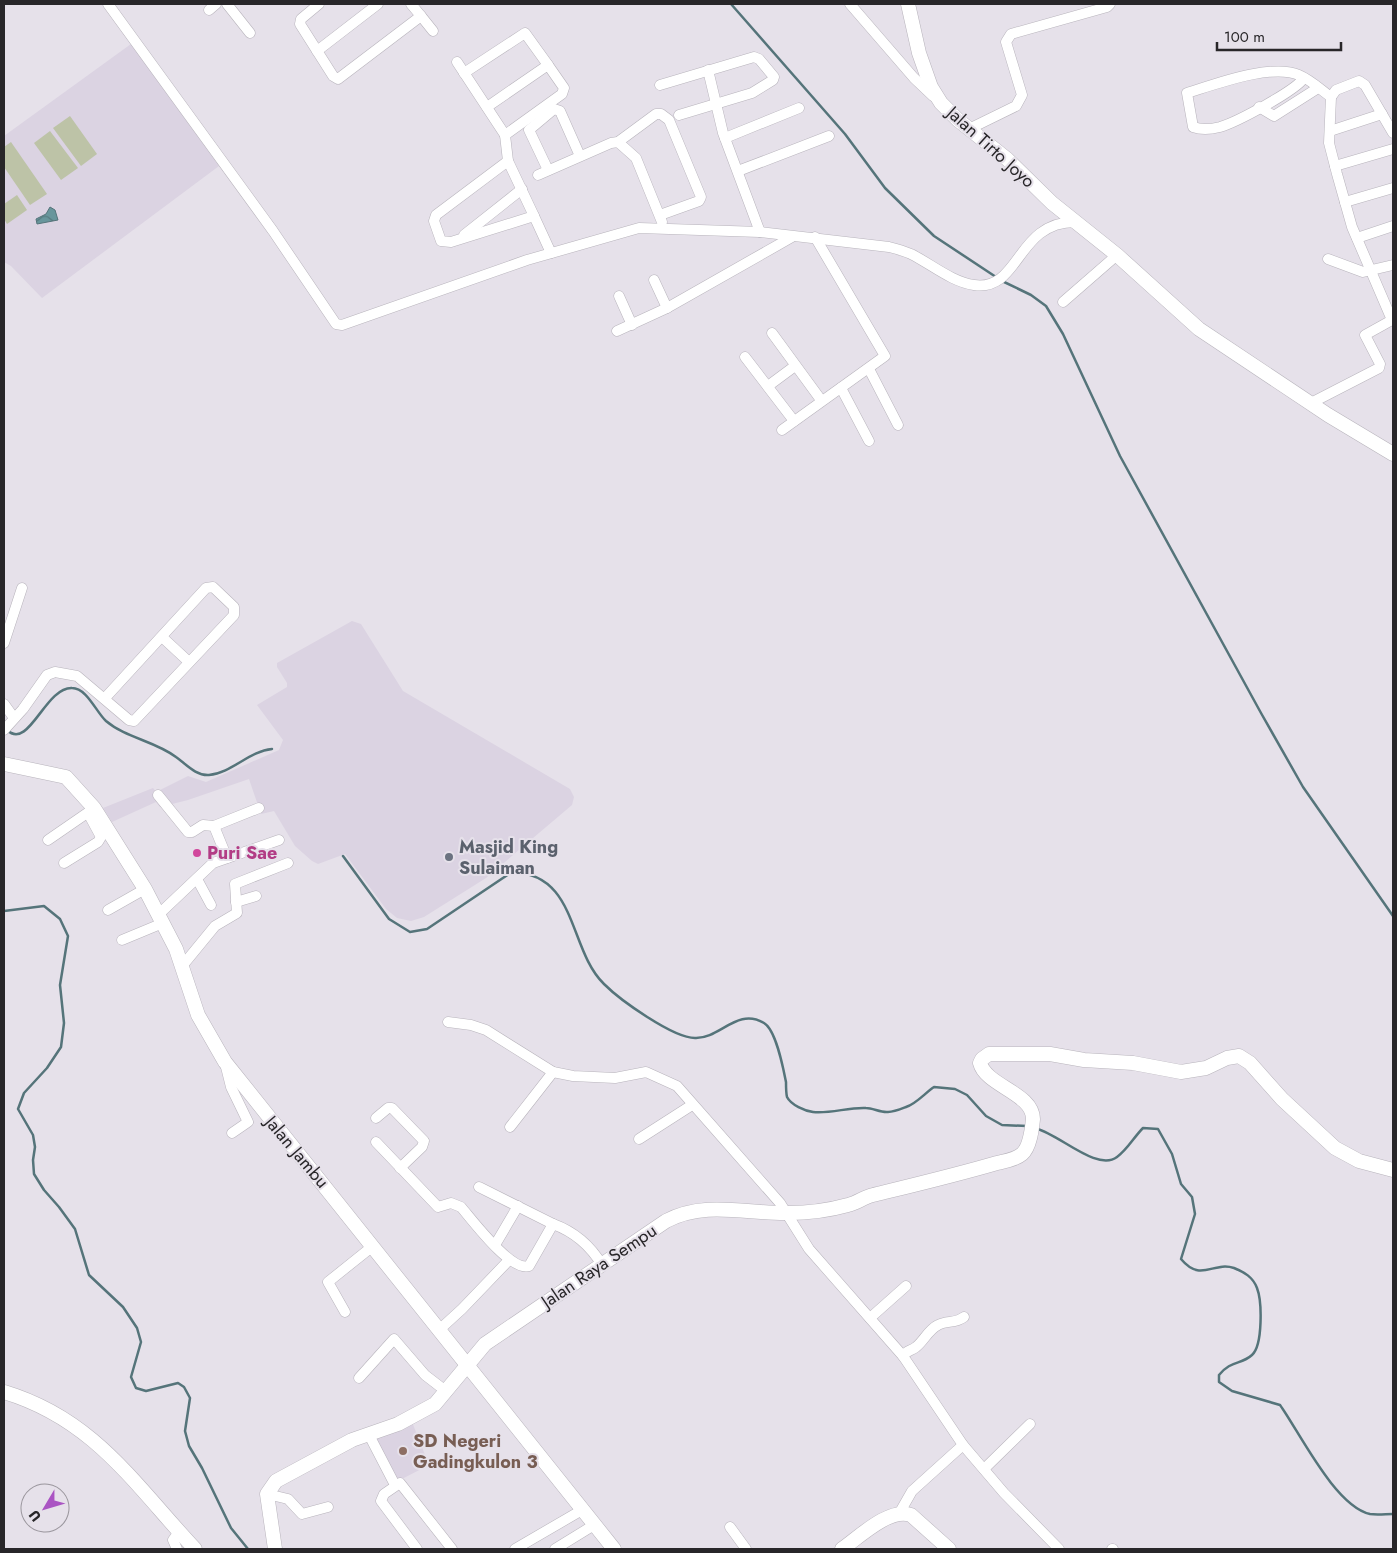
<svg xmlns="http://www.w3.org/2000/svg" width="1397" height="1553" viewBox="0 0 1397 1553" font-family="Jost,sans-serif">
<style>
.built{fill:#dbd3e2}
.pitch{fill:#bdc3a7}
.water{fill:url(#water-waves);stroke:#55747a}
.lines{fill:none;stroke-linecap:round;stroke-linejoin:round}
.stream{stroke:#55747a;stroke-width:2.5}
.street-casing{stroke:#b8b4bc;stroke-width:11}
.secondary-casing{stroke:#b8b4bc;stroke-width:15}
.street{stroke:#fff;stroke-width:10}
.secondary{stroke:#fff;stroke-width:14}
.hotel-dot{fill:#d1479c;stroke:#e6e1ea;stroke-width:2}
.worship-dot{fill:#6b7280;stroke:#e6e1ea;stroke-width:2}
.education-dot{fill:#8d6e63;stroke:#e6e1ea;stroke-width:2}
.labels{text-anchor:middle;stroke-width:4;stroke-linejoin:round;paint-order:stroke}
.street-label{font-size:18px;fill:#282629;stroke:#e6e1ea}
.worship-label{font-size:18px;font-weight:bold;fill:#5b616d;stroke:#e6e1ea;text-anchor:start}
.hotel-label{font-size:18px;font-weight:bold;fill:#b23c85;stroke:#e6e1ea;text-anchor:start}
.education-label{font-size:18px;font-weight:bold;fill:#785e54;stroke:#e6e1ea;text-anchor:start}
</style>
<defs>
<pattern id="water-waves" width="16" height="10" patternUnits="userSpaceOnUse" patternTransform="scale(1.25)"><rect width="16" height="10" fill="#68969c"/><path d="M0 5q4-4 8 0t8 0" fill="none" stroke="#567a7f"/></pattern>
</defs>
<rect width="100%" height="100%" fill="#e6e1ea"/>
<g class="built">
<path d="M131 44 219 166 42 298 11 266 4 262V136Z"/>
<path d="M352 621 361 624 403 691 570 789 574 797 572 805 486 878 424 917 411 921 397 918 386 909 345 854 318 864 312 861 295 846 274 811 261 814 249 779 188 800 160 807 156 802 112 822 103 808 153 788 156 792 188 776 206 782 279 750 283 740 257 705 287 687V683L277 667V663Z"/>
<path d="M412 1422 429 1465 398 1481 375 1436Z"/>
</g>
<g class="pitch">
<path d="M70 116 97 154 81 166 53 128Z"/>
<path d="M50 131 78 168 61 180 34 143Z"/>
<path d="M11 142 47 194 30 205 4 167V147Z"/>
<path d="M17 195 27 210 7 224 4 219V204Z"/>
</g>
<path class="water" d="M50 207 55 210 58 220 37 224 36 219 46 214Z"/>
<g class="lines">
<g class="stream">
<path d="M731 4 845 134 885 188 934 236 996 277"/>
<path d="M1002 281 1031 295 1046 306 1063 334 1120 456 1261 713 1303 787 1393 916"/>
<path d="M7 730C29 751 45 687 72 688 87 688 96 712 106 721 126 738 155 741 176 757 186 764 196 776 209 775 232 773 249 751 272 749"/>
<path d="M343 856 389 919 410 932 427 929 512 872C578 874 568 949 604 984 620 1000 673 1038 695 1038 720 1039 737 1007 764 1023 776 1030 783 1067 786 1082 786 1086 786 1093 787 1097 791 1105 805 1111 813 1112 830 1114 849 1107 866 1108 873 1108 881 1113 888 1112 894 1112 901 1109 906 1107 916 1104 925 1093 934 1087L955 1089 967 1095 986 1116 1002 1125 1027 1126"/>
<path d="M4 911 44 906 60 919 68 936 60 985 64 1023 61 1047 47 1068 24 1093 18 1109 33 1135 35 1147 33 1160 34 1174 44 1190 59 1207 75 1229 89 1275 123 1307 137 1328 141 1342 131 1377 136 1388 146 1391 178 1383 184 1387 190 1398 185 1431 189 1446 202 1468 231 1528 248 1549"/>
<path d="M1037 1129C1059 1134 1097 1172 1117 1157 1127 1150 1134 1137 1143 1128L1158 1129 1172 1154 1181 1184 1192 1197 1195 1214 1181 1259C1201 1283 1213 1261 1234 1268 1244 1272 1253 1277 1257 1288 1262 1301 1263 1345 1252 1355 1241 1365 1231 1360 1219 1375V1382L1232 1391 1280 1405C1300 1433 1335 1506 1370 1514 1377 1515 1386 1514 1393 1514"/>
</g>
<defs>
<g id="street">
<path d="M108 4 273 231 336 324 342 325 527 260 639 228 760 232 889 247C897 249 904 251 911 254 931 264 952 282 974 285 1020 292 1016 222 1075 222"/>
<path d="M227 4 250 33"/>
<path d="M319 4 301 19 300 24 333 76 338 79 421 16 411 4"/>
<path d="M850 4 914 78 933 96"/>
<path d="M209 10 216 4"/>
<path d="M421 16 433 31"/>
<path d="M317 51 378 4"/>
<path d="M457 62 505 135"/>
<path d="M708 70 723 133 760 232"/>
<path d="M464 73 525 33 548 65"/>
<path d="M1304 78C1295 91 1237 122 1220 127 1212 129 1201 130 1193 127L1187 93C1216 84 1272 63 1299 75 1311 80 1321 90 1331 97L1329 143 1337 174 1352 227 1392 320 1365 335 1380 364 1379 368 1311 403"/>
<path d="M660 85 754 57 759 59 774 77 773 80 752 93 679 115"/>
<path d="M1331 97 1336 90 1359 81 1365 85 1393 133"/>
<path d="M487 107 548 65 564 88 562 94 505 135 508 161 534 216"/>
<path d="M1259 107 1274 116 1318 88"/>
<path d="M969 129 1016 106 1022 95 1006 42 1011 34 1107 7 1110 4"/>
<path d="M1330 131 1382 114"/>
<path d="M725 138 799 108"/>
<path d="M618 142 636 158 662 222"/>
<path d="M508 161 436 215 434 221 441 241 451 242 534 216 551 253"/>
<path d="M1335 166 1393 149"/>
<path d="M548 170 529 130 554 109 560 111 580 156"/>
<path d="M738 171 829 136"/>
<path d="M538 175 611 143 618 142 656 114H661L669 120 701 197 699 201 660 215"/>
<path d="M1345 202 1393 188"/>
<path d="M464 235 522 189"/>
<path d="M1357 238 1393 226"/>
<path d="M1328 259 1363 272 1393 265"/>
<path d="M654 280 667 308"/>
<path d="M619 296 632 325"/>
<path d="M1063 302 1117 255"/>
<path d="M617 331 667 308 792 237"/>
<path d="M772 333 821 400"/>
<path d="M745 357 794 421"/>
<path d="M869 369 898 425"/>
<path d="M768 386 795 366"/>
<path d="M841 388 869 441"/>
<path d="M782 430 885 356 815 237"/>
<path d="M162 637 189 662"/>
<path d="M4 643 22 588"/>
<path d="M4 704 14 718"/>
<path d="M4 730 23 709 47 675 55 672 77 676 129 720 134 721 234 615V607L213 587 206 588 105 698"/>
<path d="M158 795 188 832H192L203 825 214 826 227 858"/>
<path d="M214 826 259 808"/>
<path d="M48 840 93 809"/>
<path d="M64 863 98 842 101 837 88 813"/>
<path d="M197 879 211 905"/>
<path d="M236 902 256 896"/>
<path d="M108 910 145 889"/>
<path d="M158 915 213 863 279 840"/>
<path d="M122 940 163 923"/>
<path d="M183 965 215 926 237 913 235 884 288 863"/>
<path d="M448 1022 471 1025 486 1030 553 1072 573 1076 615 1078 646 1072 677 1086 780 1203 809 1249 903 1356 963 1445 1004 1493 1059 1549"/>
<path d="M226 1067 231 1087 248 1122 232 1133"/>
<path d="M376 1118 388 1108H392L424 1141 422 1147 400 1168"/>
<path d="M510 1127 553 1072"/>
<path d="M639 1139 692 1105"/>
<path d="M376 1142 438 1207 451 1203 461 1207C473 1221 511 1272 529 1266L553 1224 479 1187"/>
<path d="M553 1224C575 1232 590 1245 602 1265"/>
<path d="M495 1245 518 1206"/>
<path d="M345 1312 328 1282 373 1246"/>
<path d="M870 1318 906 1286"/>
<path d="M439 1330 462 1309 509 1260"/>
<path d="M903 1356C907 1350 911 1351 916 1347 924 1341 928 1330 938 1325 947 1320 955 1324 964 1317"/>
<path d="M359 1378 394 1339 425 1375 447 1392"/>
<path d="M368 1433 395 1485"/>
<path d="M984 1469 1030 1424"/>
<path d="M267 1494 288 1499 302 1514 328 1507"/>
<path d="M900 1512 912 1491 963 1445"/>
<path d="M730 1527 746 1549"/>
<path d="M177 1549 173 1540 179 1532"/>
<path d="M417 1549 381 1501 384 1494 400 1483 452 1549"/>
<path d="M515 1549 582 1510"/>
<path d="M555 1549 594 1525"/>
<path d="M1112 1549H1113"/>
</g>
<g id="secondary">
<path d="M908 4 919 53 931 87 941 103 958 120 1007 159 1052 203 1117 255 1199 329 1328 415 1393 454"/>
<path d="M4 764 66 777 94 808 145 889 176 949 198 1015 225 1062 614 1549"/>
<path d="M4 1392C94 1419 134 1484 195 1549"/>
<path d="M275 1549 267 1494 276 1481 352 1440 398 1424 435 1404 485 1344 666 1221C705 1200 747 1214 788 1213 807 1213 830 1210 848 1205 857 1203 864 1197 873 1195 914 1185 956 1175 997 1163 1005 1161 1015 1160 1022 1154 1030 1147 1032 1129 1033 1119 1033 1093 986 1086 980 1063L982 1059 989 1054H1050L1084 1060 1133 1063 1181 1072 1206 1068 1227 1058 1239 1056 1250 1063 1282 1099 1335 1148 1359 1161 1393 1170"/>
<path d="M842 1549C859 1537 890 1507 911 1515L949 1549"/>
</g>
</defs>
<use href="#street" class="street-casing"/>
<use href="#secondary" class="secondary-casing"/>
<use href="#street" class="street"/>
<use href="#secondary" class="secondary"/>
</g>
<circle class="hotel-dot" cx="197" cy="853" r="5"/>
<circle class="worship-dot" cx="449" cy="857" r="5"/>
<circle class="education-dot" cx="403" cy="1451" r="5"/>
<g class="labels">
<g class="street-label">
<text transform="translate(991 147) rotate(42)" y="6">Jalan Tirto Joyo</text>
<text transform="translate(297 1152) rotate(50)" y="6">Jalan Jambu</text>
<text transform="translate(599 1266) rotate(-34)" y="6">Jalan Raya Sempu</text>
</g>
<g class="worship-label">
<text x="459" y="853">Masjid King<tspan x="459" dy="21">Sulaiman</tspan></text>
</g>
<g class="hotel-label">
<text x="207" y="859">Puri Sae</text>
</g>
<g class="education-label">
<text x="413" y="1447">SD Negeri<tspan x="413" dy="21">Gadingkulon 3</tspan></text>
</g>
</g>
<rect width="1397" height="1553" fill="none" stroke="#282629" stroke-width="10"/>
<g transform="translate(45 1508) rotate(232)"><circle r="24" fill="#e6e1ea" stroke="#9a969d"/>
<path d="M0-4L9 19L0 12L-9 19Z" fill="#aa54c3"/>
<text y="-8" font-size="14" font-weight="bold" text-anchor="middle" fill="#282629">U</text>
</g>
<path d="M1217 42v8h124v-8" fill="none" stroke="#282629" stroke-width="2.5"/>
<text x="1224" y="42" font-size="15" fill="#282629" stroke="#e6e1ea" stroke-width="4" paint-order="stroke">100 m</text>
</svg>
